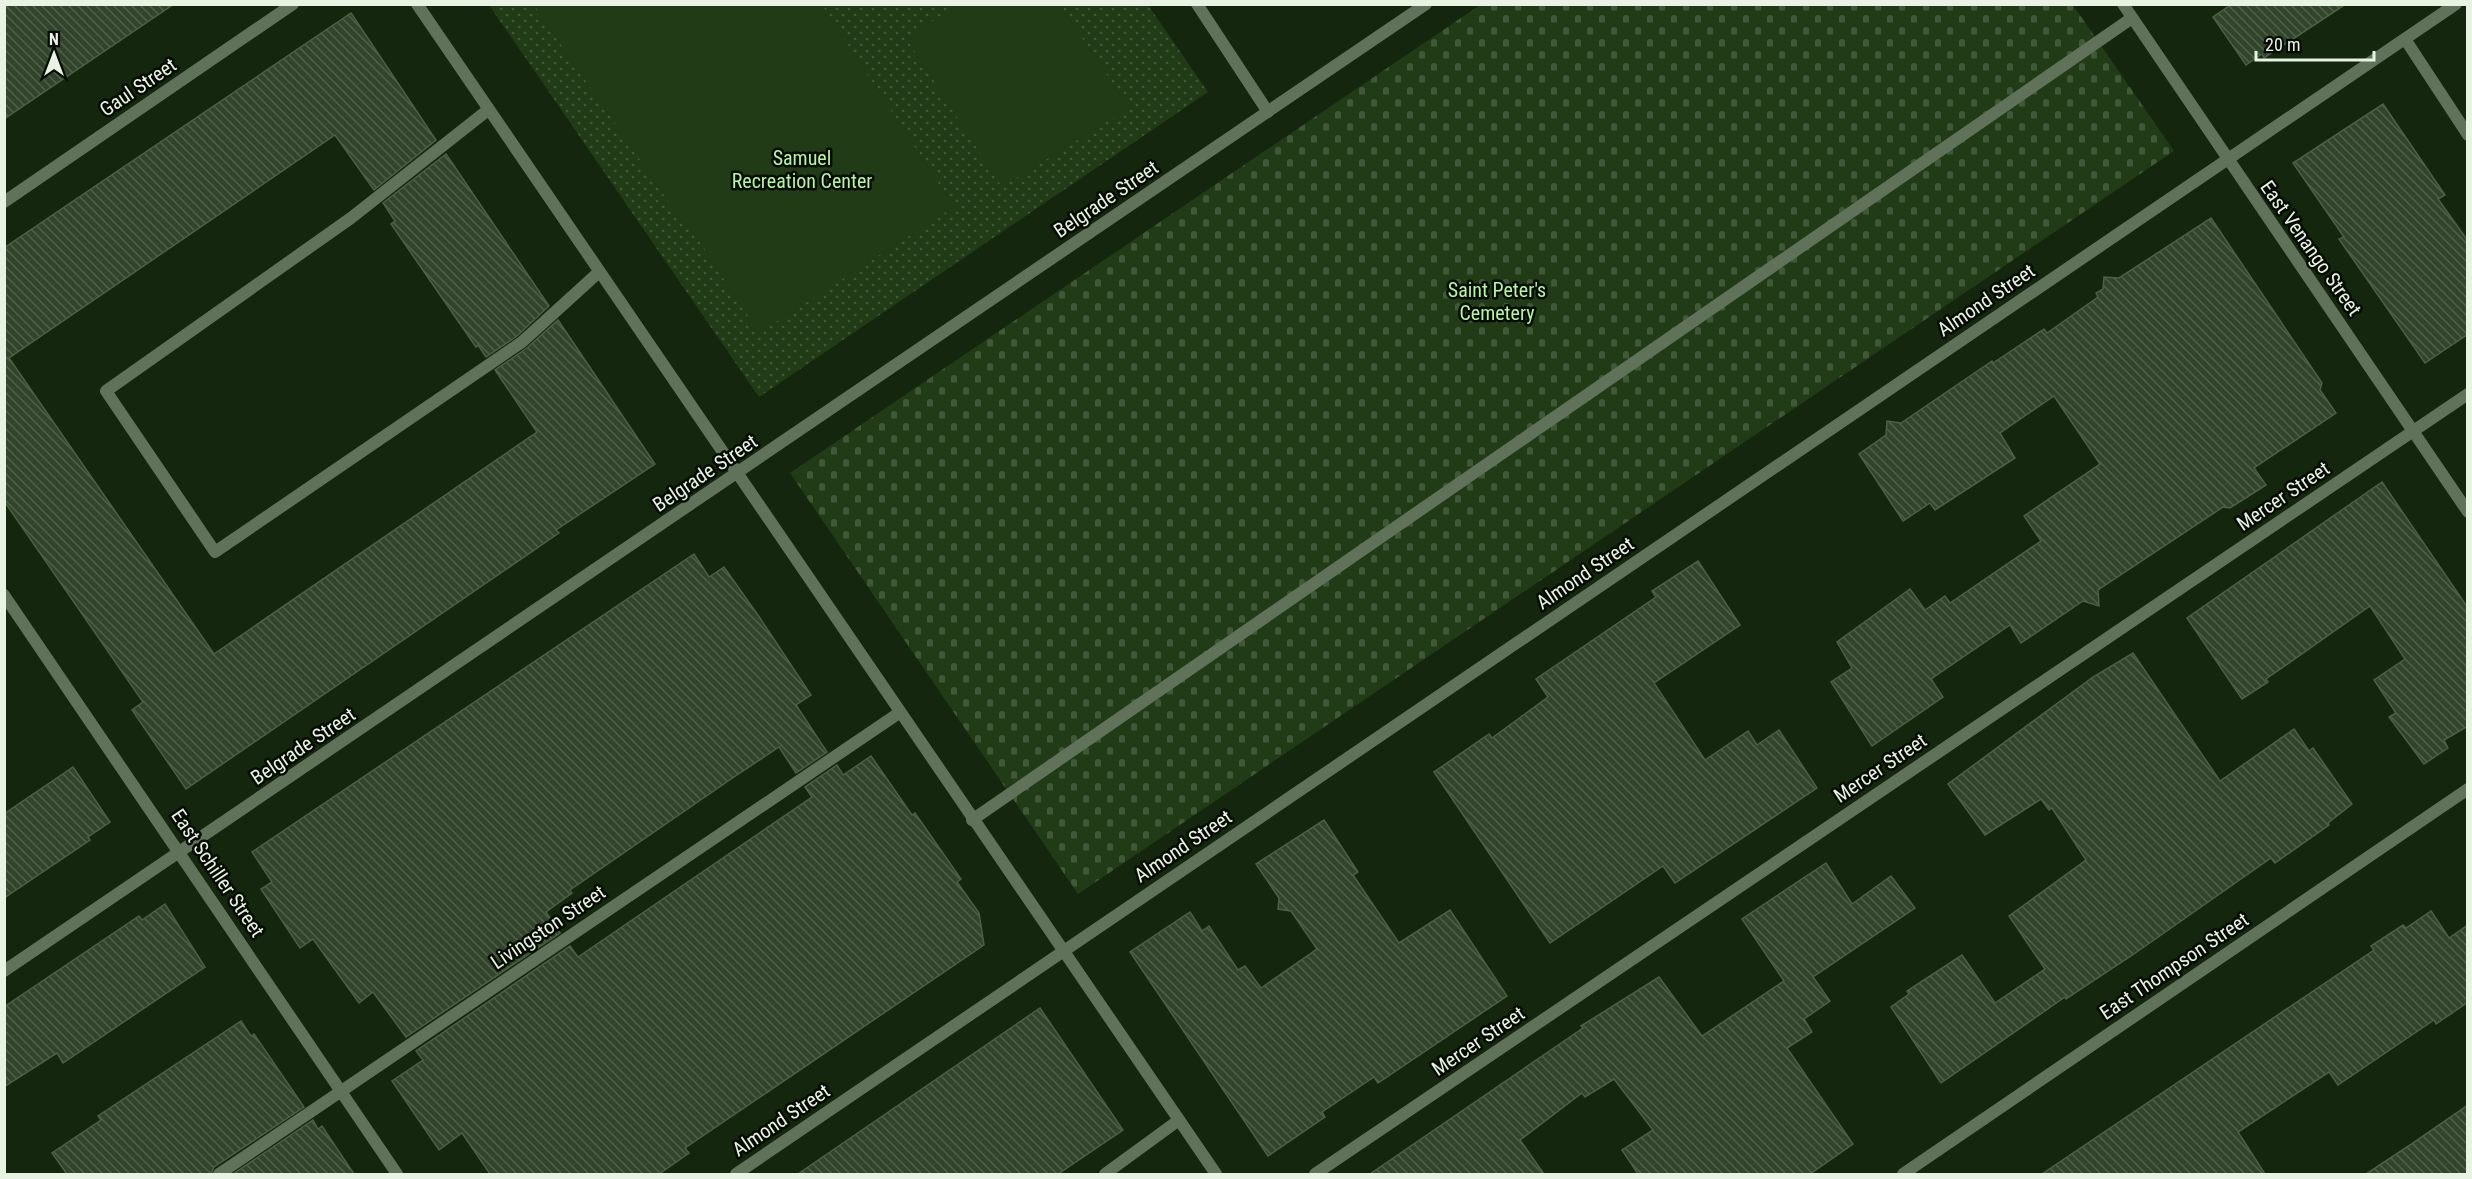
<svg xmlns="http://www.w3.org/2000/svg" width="2472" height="1179" viewBox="0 0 2472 1179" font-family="'Roboto Condensed',sans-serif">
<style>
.grass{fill:url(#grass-dots)}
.cemetery{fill:url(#cemetery-stones)}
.pitch{fill:#203b15}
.building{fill:url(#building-back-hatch);stroke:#4c6045;stroke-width:1.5}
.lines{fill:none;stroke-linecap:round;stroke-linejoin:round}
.lane{stroke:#60725a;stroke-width:12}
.street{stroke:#60725a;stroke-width:12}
.labels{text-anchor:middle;stroke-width:5;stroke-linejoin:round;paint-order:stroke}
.street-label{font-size:20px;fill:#e8f3e4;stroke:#060c04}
.park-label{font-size:20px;fill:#b7f5a2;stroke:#060c04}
</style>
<defs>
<pattern id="grass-dots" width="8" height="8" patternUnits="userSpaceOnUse" patternTransform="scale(1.5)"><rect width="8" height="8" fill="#203b15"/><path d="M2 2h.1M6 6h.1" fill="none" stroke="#405837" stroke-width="1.8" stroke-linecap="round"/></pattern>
<pattern id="cemetery-stones" width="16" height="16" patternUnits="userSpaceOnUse" patternTransform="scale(1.5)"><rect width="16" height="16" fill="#203b15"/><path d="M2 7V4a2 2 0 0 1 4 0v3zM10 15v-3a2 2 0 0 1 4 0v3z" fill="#405837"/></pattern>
<pattern id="building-back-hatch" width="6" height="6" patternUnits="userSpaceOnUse" patternTransform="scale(1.5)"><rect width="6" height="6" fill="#32452c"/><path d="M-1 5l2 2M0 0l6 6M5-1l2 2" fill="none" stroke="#50604a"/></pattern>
</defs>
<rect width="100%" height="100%" fill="#14260e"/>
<path class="grass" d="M489 5H1148L1208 92 759 397Z"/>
<path class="cemetery" d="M1480 5H2073L2174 151 1078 894 790 473Z"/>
<g class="pitch">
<path d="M959 4 1060 5 1129 108 1002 187 906 38Z"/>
<path d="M534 5H822L954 207 759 333 685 219 681 220Z"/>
</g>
<g class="building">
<path d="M4 4H174L4 119Z"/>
<path d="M2232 4H2346L2264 58 2262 54 2246 65 2213 17Z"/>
<path d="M351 13 436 140 374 190 335 135 9 358 214 654 537 432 495 370 527 348 558 320 655 464 556 530 559 533 186 789 132 710 143 702 4 501V248Z"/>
<path d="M2383 104 2445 195 2438 199 2468 241V334L2425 363 2339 239 2344 237 2293 163Z"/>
<path d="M446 154 549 306 517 336 486 357 478 345 476 347 391 224 395 221 383 203Z"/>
<path d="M2211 218 2322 383 2320 390 2336 413 2254 468 2266 485 2230 508 2223 507 2098 590 2099 606 2083 601 2021 643 2010 625 1931 679 1943 697 1872 746 1831 682 1852 668 1837 642 1910 589 1925 610 1945 596 1950 603 2041 541 2024 516 2100 464 2054 396 2000 433 2015 458 1935 510 1930 503 1903 521 1859 454 1886 435 1887 421 1901 423 1992 361 1993 363 2044 329 2047 333 2098 297 2096 293 2103 289 2104 277 2119 278Z"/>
<path d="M2382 482 2468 608V726L2444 740 2448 748 2424 764 2389 717 2396 713 2374 680 2405 659 2370 606 2266 679 2268 682 2242 699 2187 618Z"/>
<path d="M694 554 709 577 724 567 760 618 811 695 796 705 827 752 796 773 779 747 734 777 570 890 572 893 546 912 560 933 406 1037 373 992 359 1003 313 939 300 948 261 889 272 882 252 852Z"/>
<path d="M1698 561 1740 625 1654 683 1705 760 1748 731 1757 745 1779 730 1817 788 1675 883 1663 866 1550 943 1434 772 1489 734 1492 738 1548 697 1536 679 1656 597 1652 591Z"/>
<path d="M2133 653 2220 781 2294 729 2309 751 2313 748 2352 804 2328 823 2329 825 2275 863 2271 858 2134 954 2066 999 2065 997 1941 1083 1891 1007 1909 994 1907 991 1962 955 1995 1003 2045 969 2009 916 2086 860 2052 808 2049 810 2041 799 1985 835 1948 784 2093 677Z"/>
<path d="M871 756 912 815 915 813 961 879 957 882 979 913 984 945 685 1148 689 1153 659 1174H490L462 1133 439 1150 392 1081 423 1060 416 1051 570 946 578 957 812 797 805 787 837 765 843 775Z"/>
<path d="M73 767 110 822 88 837 90 840 4 898V814Z"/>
<path d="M1324 820 1358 872 1353 875 1399 943 1450 910 1507 996 1378 1083 1374 1077 1322 1112 1325 1117 1268 1156 1130 952 1190 912 1202 931 1209 926 1238 970 1245 966 1261 988 1317 949 1291 911 1278 909 1279 898 1256 864Z"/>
<path d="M1826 863 1852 904 1891 876 1915 908 1813 977 1830 1001 1804 1019 1812 1032 1787 1048 1853 1144 1810 1174H1638L1622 1150 1653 1130 1614 1079 1585 1097 1582 1093 1520 1140 1544 1174H1370L1583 1028 1581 1026 1659 977 1702 1036 1784 981 1742 919Z"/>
<path d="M165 904 205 967 63 1063 57 1053 4 1087V1007L139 916 142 920Z"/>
<path d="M2431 911 2449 938 2468 925V1002L2436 1024 2434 1020 2338 1085 2329 1072 2238 1132 2265 1174H2042L2374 950 2371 946 2403 925 2406 928Z"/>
<path d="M1040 1008 1123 1130 1058 1174H798Z"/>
<path d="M241 1021 251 1036 254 1034 304 1107 214 1167 211 1174H67L52 1153 101 1120 98 1116Z"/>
<path d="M2468 1105V1174H2366L2413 1143Z"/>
<path d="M313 1120 318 1129 322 1126 354 1174H233Z"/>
</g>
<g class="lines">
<g class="lane">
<path d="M2405 39 2468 135"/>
<path d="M488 110 351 218 106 391 215 552 522 342 599 272"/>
<path d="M972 820 2132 18"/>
<path d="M1105 1174 1179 1120"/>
</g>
<g class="street">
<path d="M417 4 1216 1174"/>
<path d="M1197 4 1268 112"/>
<path d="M2123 4 2468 512"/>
<path d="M4 202 293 4"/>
<path d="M4 595 397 1174"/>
<path d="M4 971 1426 4"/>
<path d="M219 1174 899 713"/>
<path d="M736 1174 2456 4"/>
<path d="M1315 1174 2468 394"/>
<path d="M1903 1174 2468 789"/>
</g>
</g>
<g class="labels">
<g class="street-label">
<text transform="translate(138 87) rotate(-34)" y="7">Gaul Street</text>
<text transform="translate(1106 199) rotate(-34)" y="7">Belgrade Street</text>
<text transform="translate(2311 248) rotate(55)" y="7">East Venango Street</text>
<text transform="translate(1986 300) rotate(-34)" y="7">Almond Street</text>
<text transform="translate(705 473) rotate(-34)" y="7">Belgrade Street</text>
<text transform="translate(2283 496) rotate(-34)" y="7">Mercer Street</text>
<text transform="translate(1585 573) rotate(-34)" y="7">Almond Street</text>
<text transform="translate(303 746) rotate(-34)" y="7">Belgrade Street</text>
<text transform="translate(1880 768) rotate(-34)" y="7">Mercer Street</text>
<text transform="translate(1183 846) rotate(-34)" y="7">Almond Street</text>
<text transform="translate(218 873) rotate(56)" y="7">East Schiller Street</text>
<text transform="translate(548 927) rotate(-34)" y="7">Livingston Street</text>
<text transform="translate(2174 966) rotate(-34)" y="7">East Thompson Street</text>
<text transform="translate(1478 1041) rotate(-34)" y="7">Mercer Street</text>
<text transform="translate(781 1120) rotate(-34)" y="7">Almond Street</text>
</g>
<g class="park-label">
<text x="802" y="165">Samuel<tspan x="802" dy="23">Recreation Center</tspan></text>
<text x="1497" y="297">Saint Peter's<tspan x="1497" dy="23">Cemetery</tspan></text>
</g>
</g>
<rect width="2472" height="1179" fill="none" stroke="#e8f3e4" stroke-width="12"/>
<g transform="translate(54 54)" stroke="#060c04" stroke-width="4.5" paint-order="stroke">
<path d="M0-4.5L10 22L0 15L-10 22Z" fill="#e8f3e4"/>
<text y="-9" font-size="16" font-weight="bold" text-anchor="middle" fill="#e8f3e4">N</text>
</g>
<path d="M2256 51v9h118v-9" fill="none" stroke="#e8f3e4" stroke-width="3"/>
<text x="2265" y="51" font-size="18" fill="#e8f3e4" stroke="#060c04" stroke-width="4.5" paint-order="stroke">20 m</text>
</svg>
